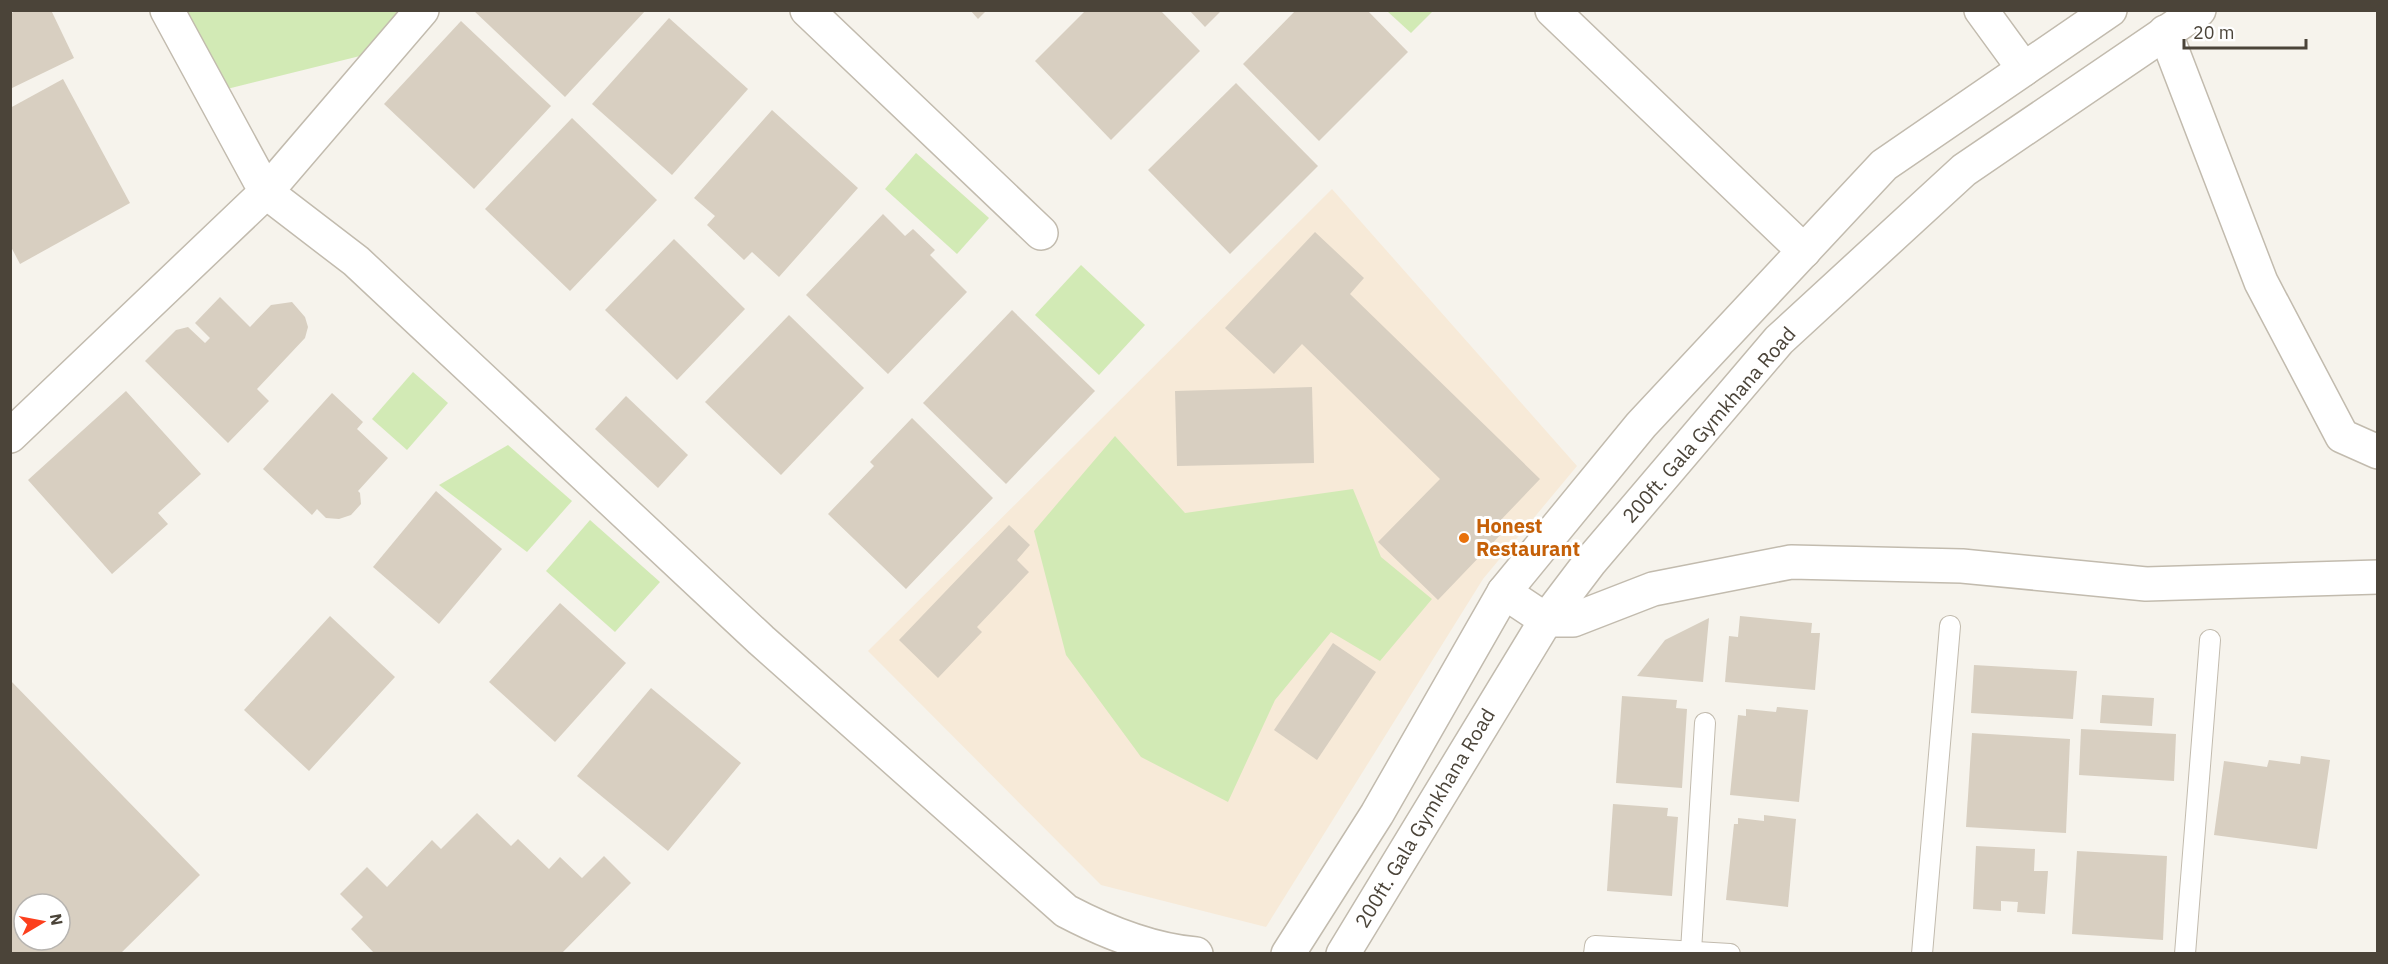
<svg xmlns="http://www.w3.org/2000/svg" width="2388" height="964" viewBox="0 0 2388 964" font-family="'IBM Plex Sans',sans-serif">
<style>
.commercial{fill:#f7ead8}
.green{fill:#d2eab5}
.building{fill:#d8cfc1;fill-rule:evenodd}
.lines{fill:none;stroke-linecap:round;stroke-linejoin:round}
.service-casing{stroke:#c2bbae;stroke-width:22}
.minor-casing{stroke:#c2bbae;stroke-width:36}
.tertiary-casing{stroke:#c2bbae;stroke-width:36}
.service{stroke:#fff;stroke-width:20}
.minor{stroke:#fff;stroke-width:33}
.tertiary{stroke:#fff;stroke-width:33}
.food-dot{fill:#e8710a;stroke:#fff;stroke-width:2}
.labels{text-anchor:middle;stroke-width:6;stroke-linejoin:round;paint-order:stroke}
.street-label{font-size:20px;fill:#4b4439;stroke:#fff}
.food-label{font-size:20px;font-weight:bold;fill:#c56008;stroke:#fff;text-anchor:start}
</style>
<rect width="100%" height="100%" fill="#f6f3ec"/>
<path class="commercial" d="M1332 189 1577 466 1483 579 1266 927 1101 885 868 651Z"/>
<g class="green">
<path d="M176 11H403L364 55 215 92Z"/>
<path d="M1387 11H1433L1411 33Z"/>
<path d="M916 153 989 218 957 254 885 189Z"/>
<path d="M1081 265 1145 325 1099 375 1035 315Z"/>
<path d="M413 372 448 403 407 450 372 419Z"/>
<path d="M1115 436 1185 513 1353 489 1381 557 1432 599 1380 661 1331 632 1275 700 1228 802 1141 757 1066 655 1034 531Z"/>
<path d="M508 445 572 501 527 552 439 485Z"/>
<path d="M590 520 660 582 615 632 546 571Z"/>
</g>
<g class="building">
<path d="M17 10H51L74 58 10 89V14Z"/>
<path d="M473 10H646L565 97Z"/>
<path d="M970 10H987L978 19Z"/>
<path d="M1086 10H1160L1200 51 1111 140 1035 61Z"/>
<path d="M1189 10H1222L1205 27Z"/>
<path d="M1296 10H1367L1408 52 1319 141 1243 64Z"/>
<path d="M669 18 748 89 672 175 592 104Z"/>
<path d="M461 21 551 106 474 189 384 104Z"/>
<path d="M63 79 130 203 20 264 10 245V108Z"/>
<path d="M1236 83 1318 166 1230 254 1148 170Z"/>
<path d="M772 110 858 188 779 277 752 252 744 260 707 225 715 216 694 198Z"/>
<path d="M572 118 657 200 570 291 485 209Z"/>
<path d="M883 214 905 236 913 229 935 250 930 255 967 292 888 374 806 295Z"/>
<path d="M1315 232 1364 278 1350 294 1540 479 1499 522 1506 529 1438 600 1378 542 1440 479 1302 344 1274 374 1225 328Z"/>
<path d="M674 239 745 309 677 380 605 310Z"/>
<path d="M220 297 250 327 271 305 292 302 305 317 308 327 305 338 257 389 269 401 228 443 145 361 176 330 188 327 205 343 210 338 195 323Z"/>
<path d="M1012 310 1095 391 1006 484 923 403Z"/>
<path d="M789 315 864 388 781 475 705 402Z"/>
<path d="M1312 387 1314 463 1177 466 1175 391Z"/>
<path d="M126 391 201 474 158 513 168 524 112 574 28 480Z"/>
<path d="M332 393 363 422 357 429 388 458 358 491 360 493 361 504 351 515 339 519 326 518 317 509 312 515 263 469Z"/>
<path d="M626 396 688 455 658 488 595 429Z"/>
<path d="M912 418 993 498 906 589 828 514 874 466 870 462Z"/>
<path d="M436 491 502 549 439 624 373 567Z"/>
<path d="M1009 525 1030 545 1017 560 1029 572 977 627 982 632 938 678 899 640Z"/>
<path d="M560 603 626 663 555 742 489 682Z"/>
<path d="M330 616 395 677 309 771 244 710Z"/>
<path d="M1740 616 1812 623 1811 633H1820L1815 690 1725 682 1729 636 1738 637Z"/>
<path d="M1709 618 1703 682 1637 676 1665 640Z"/>
<path d="M1333 643 1376 672 1317 760 1274 730Z"/>
<path d="M1974 665 2077 671 2073 719 1971 713Z"/>
<path d="M10 680 200 875 120 954H10ZM24 904H60V940H24Z"/>
<path d="M651 688 741 763 668 851 577 776Z"/>
<path d="M2102 695 2154 698 2152 726 2100 723Z"/>
<path d="M1622 696 1677 700 1676 708 1687 709 1682 788 1616 783Z"/>
<path d="M1777 707 1808 710 1799 802 1730 795 1738 715 1746 716V709L1776 712Z"/>
<path d="M2081 729 2176 734 2174 781 2079 775Z"/>
<path d="M1972 733 2070 739 2066 833 1966 827Z"/>
<path d="M2301 756 2330 760 2317 849 2214 835 2224 761 2267 767 2269 760 2300 764Z"/>
<path d="M1613 804 1668 808 1667 816 1678 817 1672 896 1607 891Z"/>
<path d="M477 813 511 846 518 839 549 869 560 857 582 878 604 856 631 883 561 954H375L351 929 363 917 340 894 367 867 387 887 432 840 441 849Z"/>
<path d="M1764 815 1796 819 1788 907 1726 900 1734 824H1738V818L1764 821Z"/>
<path d="M1976 846 2035 849 2034 871H2048L2045 914 2017 912 2018 902 2001 901V911L1973 909Z"/>
<path d="M2077 851 2167 856 2163 940 2072 934Z"/>
</g>
<g class="lines">
<defs>
<g id="service">
<path d="M1691 951 1705 723"/>
<path d="M1594 954 1595 946 1730 954"/>
<path d="M1922 954 1950 626"/>
<path d="M2185 954 2210 640"/>
</g>
<g id="minor">
<path d="M422 10 266 192 356 261 761 640 1066 911C1106 932 1151 950 1196 954"/>
<path d="M807 10 1041 233"/>
<path d="M1552 10 1804 251"/>
<path d="M1981 10 2024 69"/>
<path d="M2165 32 2261 282 2342 436 2378 452"/>
<path d="M10 436 266 192 167 10"/>
<path d="M1504 592 1546 620H1573L1653 589 1791 562 1962 566 2146 584 2378 577"/>
</g>
<g id="tertiary">
<path d="M1288 954 1377 814 1504 592 1641 425 1884 165 2110 10"/>
<path d="M1343 954 1546 620 1590 562 1779 340 1964 170 2199 10"/>
</g>
</defs>
<use href="#service" class="service-casing"/>
<use href="#minor" class="minor-casing"/>
<use href="#tertiary" class="tertiary-casing"/>
<use href="#service" class="service"/>
<use href="#minor" class="minor"/>
<use href="#tertiary" class="tertiary"/>
</g>
<circle class="food-dot" cx="1464" cy="538" r="6"/>
<g class="labels">
<g class="street-label">
<text transform="translate(1709 425) rotate(-49)" y="7">200ft. Gala Gymkhana Road</text>
<text transform="translate(1425 818) rotate(-59)" y="7">200ft. Gala Gymkhana Road</text>
</g>
<g class="food-label">
<text x="1476" y="533">Honest<tspan x="1476" dy="23">Restaurant</tspan></text>
</g>
</g>
<rect width="2388" height="964" fill="none" stroke="#4b4439" stroke-width="24"/>
<g transform="translate(42 922) rotate(80)"><circle r="28" fill="#ffffff" stroke="#b7b4b0" stroke-width="1.5"/>
<path d="M0-4.5L10 22L0 15L-10 22Z" fill="#fc3f1d"/>
<text y="-9" font-size="16" font-weight="bold" text-anchor="middle" fill="#4b4439">N</text>
</g>
<path d="M2184 39v9h122v-9" fill="none" stroke="#4b4439" stroke-width="3"/>
<text x="2193" y="39" font-size="18" fill="#4b4439" stroke="#ffffff" stroke-width="4.5" paint-order="stroke">20 m</text>
</svg>
